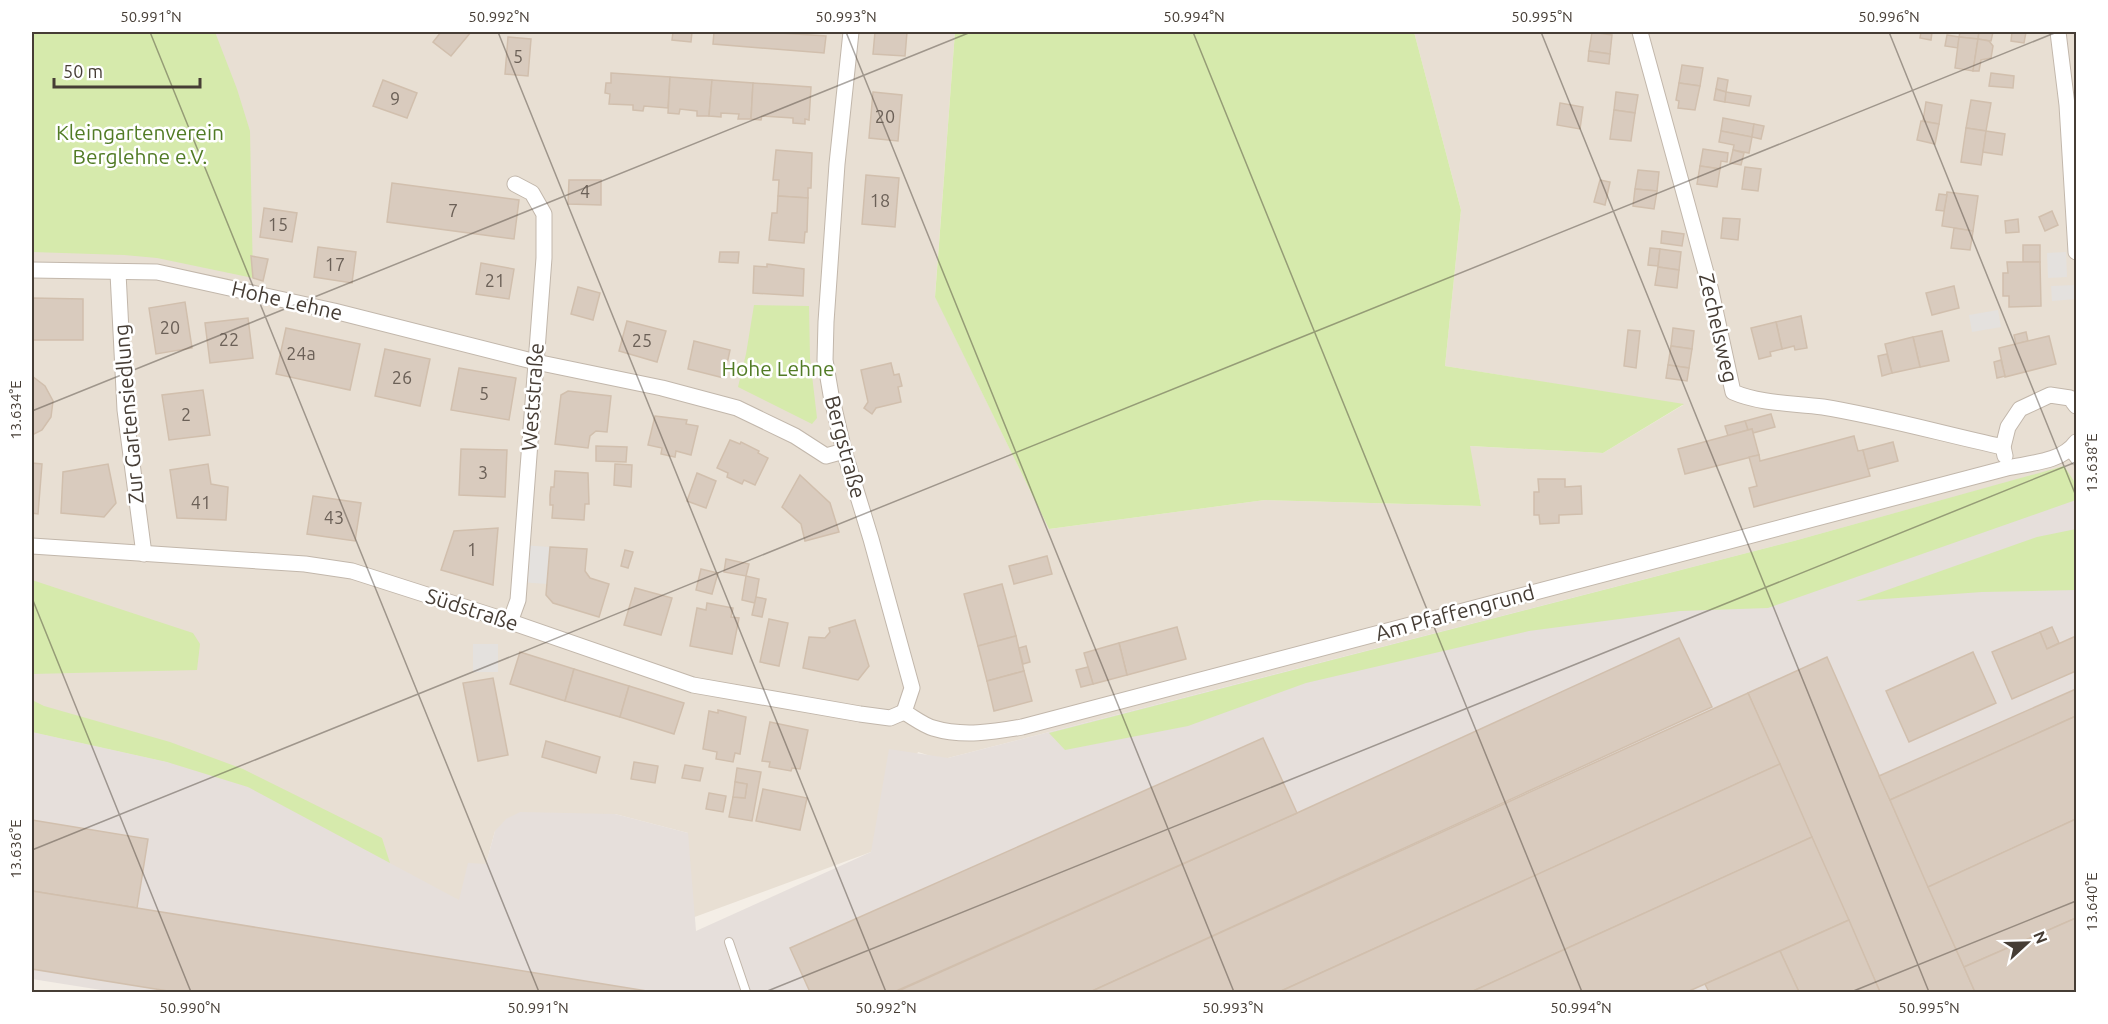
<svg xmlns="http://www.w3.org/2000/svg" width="2108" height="1024" viewBox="0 0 2108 1024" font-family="Ubuntu,sans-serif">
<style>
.residential{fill:#e8dfd3}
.industrial{fill:#e6dfdb}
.green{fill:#d6eaac}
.parking{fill:#e4e1de}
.building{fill:#d9cbbe;stroke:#d1bfad;stroke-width:1.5}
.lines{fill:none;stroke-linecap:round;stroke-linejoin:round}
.service-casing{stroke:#c2b7ab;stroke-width:10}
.minor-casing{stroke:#c2b7ab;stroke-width:17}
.service{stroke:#fff;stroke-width:8}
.minor{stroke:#fff;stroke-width:15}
.ticks{fill:none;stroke:#463d35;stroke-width:1.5;stroke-opacity:0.45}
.labels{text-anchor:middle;stroke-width:5;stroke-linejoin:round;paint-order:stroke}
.number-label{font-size:18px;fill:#6b6057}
.park-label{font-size:21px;fill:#517b25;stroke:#fff}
.street-label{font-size:21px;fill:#463d35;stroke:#fff}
.neatline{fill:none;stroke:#463d35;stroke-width:2}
.ticks-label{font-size:15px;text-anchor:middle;fill:#463d35}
</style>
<rect width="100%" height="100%" fill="#f4eee6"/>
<path class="residential" d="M32 32H955L935 296 1049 529 1265 500 1481 506 1469 446 1603 453 1683 405 1445 366 1461 210 1414 32H2076V484L2063 467 1794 541 948 758H937L918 752 871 852 681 922 688 833 615 814 495 831 486 864 460 901 167 762 32 732Z"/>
<path class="industrial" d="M2064 466 2076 484V992H114L32 979V732L167 762 248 787 459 900 468 863 486 864 495 831 506 819 520 812 615 814 688 833 696 931 871 852 889 749 948 758 1794 541Z"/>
<g class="green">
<path d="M32 32H215L237 89 250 131 253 278 157 258 124 255 32 252Z"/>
<path d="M955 32H1414L1461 210 1445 366 1684 404 1603 453 1470 446 1481 506 1265 500 1049 529 935 297Z"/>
<path d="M754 305 809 306 810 358 817 418 812 424 738 387 746 354Z"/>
<path d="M2064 466 2076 484V500L1768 608 1680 611 1529 631 1306 683 1188 726 1065 750 1049 733 1794 541Z"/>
<path d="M2076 529V590L1982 592 1856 601 2037 537Z"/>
<path d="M32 580 193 633 200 644 197 670 32 674Z"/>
<path d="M32 700 44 706 170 742 243 769 382 838 390 863 248 787 167 762 32 732Z"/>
</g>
<g class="parking">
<path d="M2066 252 2067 277 2048 278 2047 253Z"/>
<path d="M2076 285V299L2052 301 2051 286Z"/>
<path d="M1998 310 2001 327 1972 332 1969 315Z"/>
<path d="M522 545 550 547 547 584 519 582Z"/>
<rect x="473" y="644" width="25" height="28"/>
</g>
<g class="building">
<path d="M441 32H471L451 56 433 42Z"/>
<path d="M673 32H692L691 42 672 40Z"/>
<path d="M714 32H765L826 36 824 53 713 44Z"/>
<path d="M875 32H907L905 56 873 54Z"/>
<path d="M1592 32 1612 35 1610 54 1589 51Z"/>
<path d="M1921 32H1932L1931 40 1920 38Z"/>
<path d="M1960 32H1979L1978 39 1959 37Z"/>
<path d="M1979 32H1993L1991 41 1978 39Z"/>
<path d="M2012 32H2026L2024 43 2011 41Z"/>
<path d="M1947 35 1959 37 1958 48 1945 46Z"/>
<path d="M508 37 531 39 528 76 505 74Z"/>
<path d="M1959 37 1978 39 1973 71 1955 68Z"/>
<path d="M1978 39 1989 41 1993 46 1991 58 1981 60 1979 71H1973Z"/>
<path d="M1589 51 1610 54 1609 64 1588 61Z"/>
<path d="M1682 65 1703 68 1700 86 1679 83Z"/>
<path d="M611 73 670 77 668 108 644 106 643 111 633 110V105L609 104 610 94 605 93 606 83H611Z"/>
<path d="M1991 73 2014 76 2013 88 1989 86Z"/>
<path d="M670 77 712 80 709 116H697V111L680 109 679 114 668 113Z"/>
<path d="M1718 78 1728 80 1726 92 1716 89Z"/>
<path d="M383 80 417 93 407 118 373 106Z"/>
<path d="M712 80 753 83 751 119H738L739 114 721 113V117L709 116Z"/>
<path d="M753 83 811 87 809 120 805 119V124L793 123V118L762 116 761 120 751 119Z"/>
<path d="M1679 83 1700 86 1695 110 1678 108 1679 101 1676 100Z"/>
<path d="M1716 89 1726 92 1725 102 1714 100Z"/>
<path d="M873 92 902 95 898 141 869 138Z"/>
<path d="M1616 92 1638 95 1635 113 1614 110Z"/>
<path d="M1726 92 1751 96 1749 106 1725 102Z"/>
<path d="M1971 100 1991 103 1986 131 1966 128Z"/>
<path d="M1926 102 1942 105 1939 124 1923 121Z"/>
<path d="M1560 103 1583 107 1580 129 1557 125Z"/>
<path d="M1614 110 1635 113 1631 141 1610 139Z"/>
<path d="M1723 118 1754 124 1752 137 1721 131Z"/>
<path d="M1921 121 1939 124 1935 144 1917 140Z"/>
<path d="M1754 124 1764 126 1761 139 1752 137Z"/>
<path d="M1966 128 1986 131 1981 165 1961 162Z"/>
<path d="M1721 131 1752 137 1749 153 1733 150 1734 145 1719 142Z"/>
<path d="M1986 131 2005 134 2002 155 1983 152Z"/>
<path d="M1703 149 1728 153 1727 162 1721 161 1720 169 1700 166Z"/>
<path d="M776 150 812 153 811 188H808V198L778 196 779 180H773Z"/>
<path d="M1733 150 1744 153 1741 165 1730 163Z"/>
<path d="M1700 166 1720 169 1717 187 1697 184Z"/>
<path d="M1745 167 1761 169 1758 191 1742 189Z"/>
<path d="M1638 170 1659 172 1657 191 1635 189Z"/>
<path d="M866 175 899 178 895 227 862 224Z"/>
<path d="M569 180H601V205L568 204Z"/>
<path d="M1600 180 1610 182 1605 205 1594 202Z"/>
<path d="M392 183 519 200 514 239 387 222Z"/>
<path d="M1635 189 1657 191 1654 209 1633 206Z"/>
<path d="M1947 192 1978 196 1973 231 1942 226Z"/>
<path d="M1939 194 1947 195 1944 211 1936 210Z"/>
<path d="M778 196 808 198 807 232H805L804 243 769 240 772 213H777Z"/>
<path d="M264 208 297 213 292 242 260 237Z"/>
<path d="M2052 211 2058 225 2045 231 2039 217Z"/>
<path d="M1723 218 1740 219 1738 240 1721 238Z"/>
<path d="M2018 219 2019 232 2006 233 2005 221Z"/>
<path d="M1954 228 1973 231 1970 250 1951 248Z"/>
<path d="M1662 231 1684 234 1682 246 1661 243Z"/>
<rect x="2023" y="245" width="17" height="17"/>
<path d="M318 247 356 252 352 283 314 277Z"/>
<path d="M1650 248 1660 249 1658 266 1648 265Z"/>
<path d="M1660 249 1681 252 1679 270 1658 267Z"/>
<path d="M720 252H739L738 263 719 262Z"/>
<path d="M251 256 268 259 263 281 253 278Z"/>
<path d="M2007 262H2040L2041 306 2009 307V296H2003V273H2008Z"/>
<path d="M481 263 514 269 509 299 476 294Z"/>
<path d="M767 264 804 269 803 296 753 293 754 266 767 267Z"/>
<path d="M1658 267 1679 270 1677 288 1655 285Z"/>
<path d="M1954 286 1959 308 1932 315 1926 293Z"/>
<path d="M578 287 600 293 593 320 571 314Z"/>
<path d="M32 298 83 299V340H32Z"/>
<path d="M185 302 192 348 156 354 149 308Z"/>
<path d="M1801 316 1807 348 1795 350 1794 346 1782 349 1776 322Z"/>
<path d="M248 318 253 358 210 363 205 323Z"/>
<path d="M627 321 666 331 657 362 619 351Z"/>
<path d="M1776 322 1782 349 1770 352 1771 356 1759 359 1751 328Z"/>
<path d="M286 328 360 344 350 390 276 374Z"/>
<path d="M1673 328 1694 331 1692 349 1671 346Z"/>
<path d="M1628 330 1640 331 1636 368 1624 366Z"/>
<path d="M1942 331 1949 361 1920 367 1913 337Z"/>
<path d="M2026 332 2028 341 2016 344 2014 335Z"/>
<path d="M2049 336 2056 364 2005 377 1999 348Z"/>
<path d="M1913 337 1920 367 1892 373 1885 344Z"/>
<path d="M694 341 730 350 724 378 688 369Z"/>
<path d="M1671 346 1692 349 1689 368 1668 365Z"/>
<path d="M385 349 430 359 420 406 375 396Z"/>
<path d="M1887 354 1892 373 1882 376 1878 356Z"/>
<path d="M2001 360 2005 376 1997 378 1994 362Z"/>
<path d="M891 363 894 375 899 374 902 386 898 387 901 402 876 408 872 414 864 408 868 402 861 370Z"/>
<path d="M1668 365 1689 368 1687 381 1666 378Z"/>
<path d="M459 368 516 378 509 420 451 410Z"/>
<path d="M32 376 45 386 53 401 51 417 42 430 32 435Z"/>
<path d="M203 390 210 435 169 440 162 395Z"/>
<path d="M568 391 611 396 607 432 596 431 590 436 588 448 555 444 561 395Z"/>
<path d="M1771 414 1775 427 1753 433 1752 429 1748 430 1745 421Z"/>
<path d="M655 416 687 420 686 424 698 426 691 455 676 451 675 457 661 454 662 448 648 445Z"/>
<path d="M1745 421 1748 430 1728 436 1725 426Z"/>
<path d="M1752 429 1759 455 1685 474 1678 449Z"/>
<path d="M1854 436 1858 451 1863 450 1870 476 1754 507 1749 488 1757 486 1749 457 1759 455 1760 461Z"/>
<path d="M730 440 740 444 741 442 759 451 758 453 768 458 755 485 744 480 742 484 727 477 728 473 717 468Z"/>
<path d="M1893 442 1898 461 1868 469 1863 450Z"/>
<path d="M596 446 627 447 626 462 596 461Z"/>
<path d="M461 449 507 450 505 497 459 495Z"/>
<path d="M32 463 42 464 38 514 32 513Z"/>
<path d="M108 464 116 503 104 517 61 513 63 472Z"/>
<path d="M208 464 211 484 228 487 226 520 177 518 170 470Z"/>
<path d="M615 464 632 465 631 487 614 485Z"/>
<path d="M555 471 588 473 589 504H585L584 520 552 518 553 505H550V495L551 487H554Z"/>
<path d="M697 473 716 481 706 508 687 501Z"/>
<path d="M800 475 830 503 839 532 805 541 801 524 782 507Z"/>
<path d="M1538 479H1565V487L1581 486 1582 514 1559 515V523L1540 524 1539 515H1534V492H1539Z"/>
<path d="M313 496 361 503 355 541 307 534Z"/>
<path d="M498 528 493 585 441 570 454 531Z"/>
<path d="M550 547 587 549 585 571 590 578 609 584 599 617 553 603 546 595Z"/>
<path d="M625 550 633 552 628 568 621 566Z"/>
<path d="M1047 556 1052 574 1014 584 1009 566Z"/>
<path d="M726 559 749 564 746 576 724 572Z"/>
<path d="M701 569 718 573 712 594 696 590Z"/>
<path d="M746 576 759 579 755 603 742 600Z"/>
<path d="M1002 584 1016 636 978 646 964 594Z"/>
<path d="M635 588 672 598 661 635 624 625Z"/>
<path d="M756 597 766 599 762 617 752 615Z"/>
<path d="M707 603 733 608 731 617 739 618 732 654 690 646 697 608 706 610Z"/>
<path d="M769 619 788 623 779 666 760 662Z"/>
<path d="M855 620 869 666 858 680 803 668 809 637 825 638 830 632 829 628Z"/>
<path d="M1177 627 1186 659 1127 675 1119 643Z"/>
<path d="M2052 627 2059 643 2047 649 2040 632Z"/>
<path d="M2040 632 2047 649 2076 636V671L2012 699 1992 652Z"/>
<path d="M1016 636 1024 671 987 681 978 646Z"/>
<path d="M1679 638 1712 707 1090 992H896L1297 813Z"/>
<path d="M1119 643 1127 675 1093 684 1084 653Z"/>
<path d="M1026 646 1030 662 1023 664 1019 648Z"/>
<path d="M520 652 574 669 565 701 510 684Z"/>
<path d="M1973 652 1996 703 1909 742 1886 691Z"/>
<path d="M1827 657 1890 800 1975 992H1880L1748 693Z"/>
<path d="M1088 667 1093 684 1081 687 1076 670Z"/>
<path d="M574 669 629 686 620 717 565 701Z"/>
<path d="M1024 671 1032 701 994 711 987 681Z"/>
<path d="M493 678 508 755 478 761 463 683Z"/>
<path d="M629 686 684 703 674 734 620 717Z"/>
<path d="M2076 689V716L1890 800 1879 776Z"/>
<path d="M1748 693 1780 764 1279 992H1090Z"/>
<path d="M718 710 746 717 740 754 735 753 733 762 716 759 717 752 703 749 709 711 718 713Z"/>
<path d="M2076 716V819L1928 887 1890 800Z"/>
<path d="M770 722 808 730 800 769 792 768 791 771 769 767 770 762 762 761Z"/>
<path d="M1263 738 1297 813 894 992H810L790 948Z"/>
<path d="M546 741 600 757 596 773 542 757Z"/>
<path d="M634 762 658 766 655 783 631 779Z"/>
<path d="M1780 764 1812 837 1471 992H1279Z"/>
<path d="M685 765 703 768 700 781 682 778Z"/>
<path d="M737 768 761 772 752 821 729 817 733 797 745 798 747 784 735 782Z"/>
<path d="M735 782 747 784 745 798 733 797Z"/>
<path d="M763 789 807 798 800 830 756 821Z"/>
<path d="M709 793 726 796 723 812 706 809Z"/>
<path d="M2076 819V918L1964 967 1928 887Z"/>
<path d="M32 820 148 839 137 908 32 891Z"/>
<path d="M1812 837 1849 920 1687 992H1471Z"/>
<path d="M32 891 137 908 653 992H174L32 969Z"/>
<path d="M2076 918V992H1975L1964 967Z"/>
<path d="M1849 920 1880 992H1799L1780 951Z"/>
<path d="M1780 951 1799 992H1709L1705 984Z"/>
</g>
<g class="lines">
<defs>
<g id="service">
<path d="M2069 452 2076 461"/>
<path d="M729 942 746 992"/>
</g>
<g id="minor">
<path d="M851 32 837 164 826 322 825 360 831 395 844 451 871 539 912 688 904 712"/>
<path d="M1640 32 1711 291 1733 392C1761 404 1793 403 1823 407 1884 417 1943 434 2003 447"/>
<path d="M2058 32 2067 105 2076 252"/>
<path d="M32 270 157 272 334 311 536 362 662 388 737 408 795 436 826 456 844 451"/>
<path d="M118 273 125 410 144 554"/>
<path d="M2005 456 2003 447 2008 427 2020 409 2050 395 2070 398 2076 406"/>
<path d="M32 546 305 564 352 571 505 620 693 685 860 714 890 718 904 712"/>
<path d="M510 622 518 600 544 258V214L532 193 515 184"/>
<path d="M904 712C913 717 923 725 933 728 962 737 994 732 1022 727L2007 468C2030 463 2062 462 2076 442"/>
</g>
</defs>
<use href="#service" class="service-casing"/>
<use href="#minor" class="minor-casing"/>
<use href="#service" class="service"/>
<use href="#minor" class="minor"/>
</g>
<path class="ticks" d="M150 32 539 992M498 32 886 992M846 32 1234 992M1193 32 1582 992M1541 32 1929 992M1889 32 2076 496M32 411 971 32M32 598 191 992M32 850 2057 32M765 992 2076 462M1851 992 2076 901"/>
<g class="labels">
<g class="number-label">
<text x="518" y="63">5</text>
<text x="395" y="105">9</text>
<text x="885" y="123">20</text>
<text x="585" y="198">4</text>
<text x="880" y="207">18</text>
<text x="453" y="217">7</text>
<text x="278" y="231">15</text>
<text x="335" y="271">17</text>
<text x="495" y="287">21</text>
<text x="170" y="334">20</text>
<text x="229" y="346">22</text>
<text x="642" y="347">25</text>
<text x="301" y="360">24a</text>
<text x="402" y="384">26</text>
<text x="484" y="400">5</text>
<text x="186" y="421">2</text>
<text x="483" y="479">3</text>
<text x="201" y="509">41</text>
<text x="334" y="524">43</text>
<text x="472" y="556">1</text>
</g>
<g class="park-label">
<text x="140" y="140">Kleingartenverein<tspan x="140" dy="24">Berglehne e.V.</tspan></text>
<text x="778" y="376">Hohe Lehne</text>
</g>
<g class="street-label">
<text transform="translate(287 301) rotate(13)" y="7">Hohe Lehne</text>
<text transform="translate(1718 328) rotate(77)" y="7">Zechelsweg</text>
<text transform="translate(533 397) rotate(-86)" y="7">Weststraße</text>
<text transform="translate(129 414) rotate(-95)" y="7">Zur Gartensiedlung</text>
<text transform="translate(845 447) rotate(75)" y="7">Bergstraße</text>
<text transform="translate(472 610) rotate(18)" y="7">Südstraße</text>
<text transform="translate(1455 613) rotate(-15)" y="7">Am Pfaffengrund</text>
</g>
</g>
<rect width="2108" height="1024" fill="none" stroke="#ffffff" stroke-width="66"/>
<g transform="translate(2027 943) rotate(68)" stroke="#ffffff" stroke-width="4.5" paint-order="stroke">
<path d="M0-4.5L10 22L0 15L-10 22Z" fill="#463d35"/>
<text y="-9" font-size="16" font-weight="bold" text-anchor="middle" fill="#463d35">N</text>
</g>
<path d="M54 78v9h146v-9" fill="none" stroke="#463d35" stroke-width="3"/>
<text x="63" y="78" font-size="18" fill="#463d35" stroke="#ffffff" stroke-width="4.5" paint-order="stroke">50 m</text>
<rect x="33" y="33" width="2042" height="958" class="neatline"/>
<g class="ticks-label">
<text x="151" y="22">50.991°N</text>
<text x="499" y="22">50.992°N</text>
<text x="846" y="22">50.993°N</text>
<text x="1194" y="22">50.994°N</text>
<text x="1542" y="22">50.995°N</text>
<text x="1889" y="22">50.996°N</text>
<text transform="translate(16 410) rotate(-90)" y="5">13.634°E</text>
<text transform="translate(2092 463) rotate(-90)" y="5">13.638°E</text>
<text transform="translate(16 849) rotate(-90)" y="5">13.636°E</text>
<text transform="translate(2092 902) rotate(-90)" y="5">13.640°E</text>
<text x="190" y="1013">50.990°N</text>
<text x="538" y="1013">50.991°N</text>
<text x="886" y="1013">50.992°N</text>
<text x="1233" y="1013">50.993°N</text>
<text x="1581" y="1013">50.994°N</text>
<text x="1929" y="1013">50.995°N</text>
</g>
</svg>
